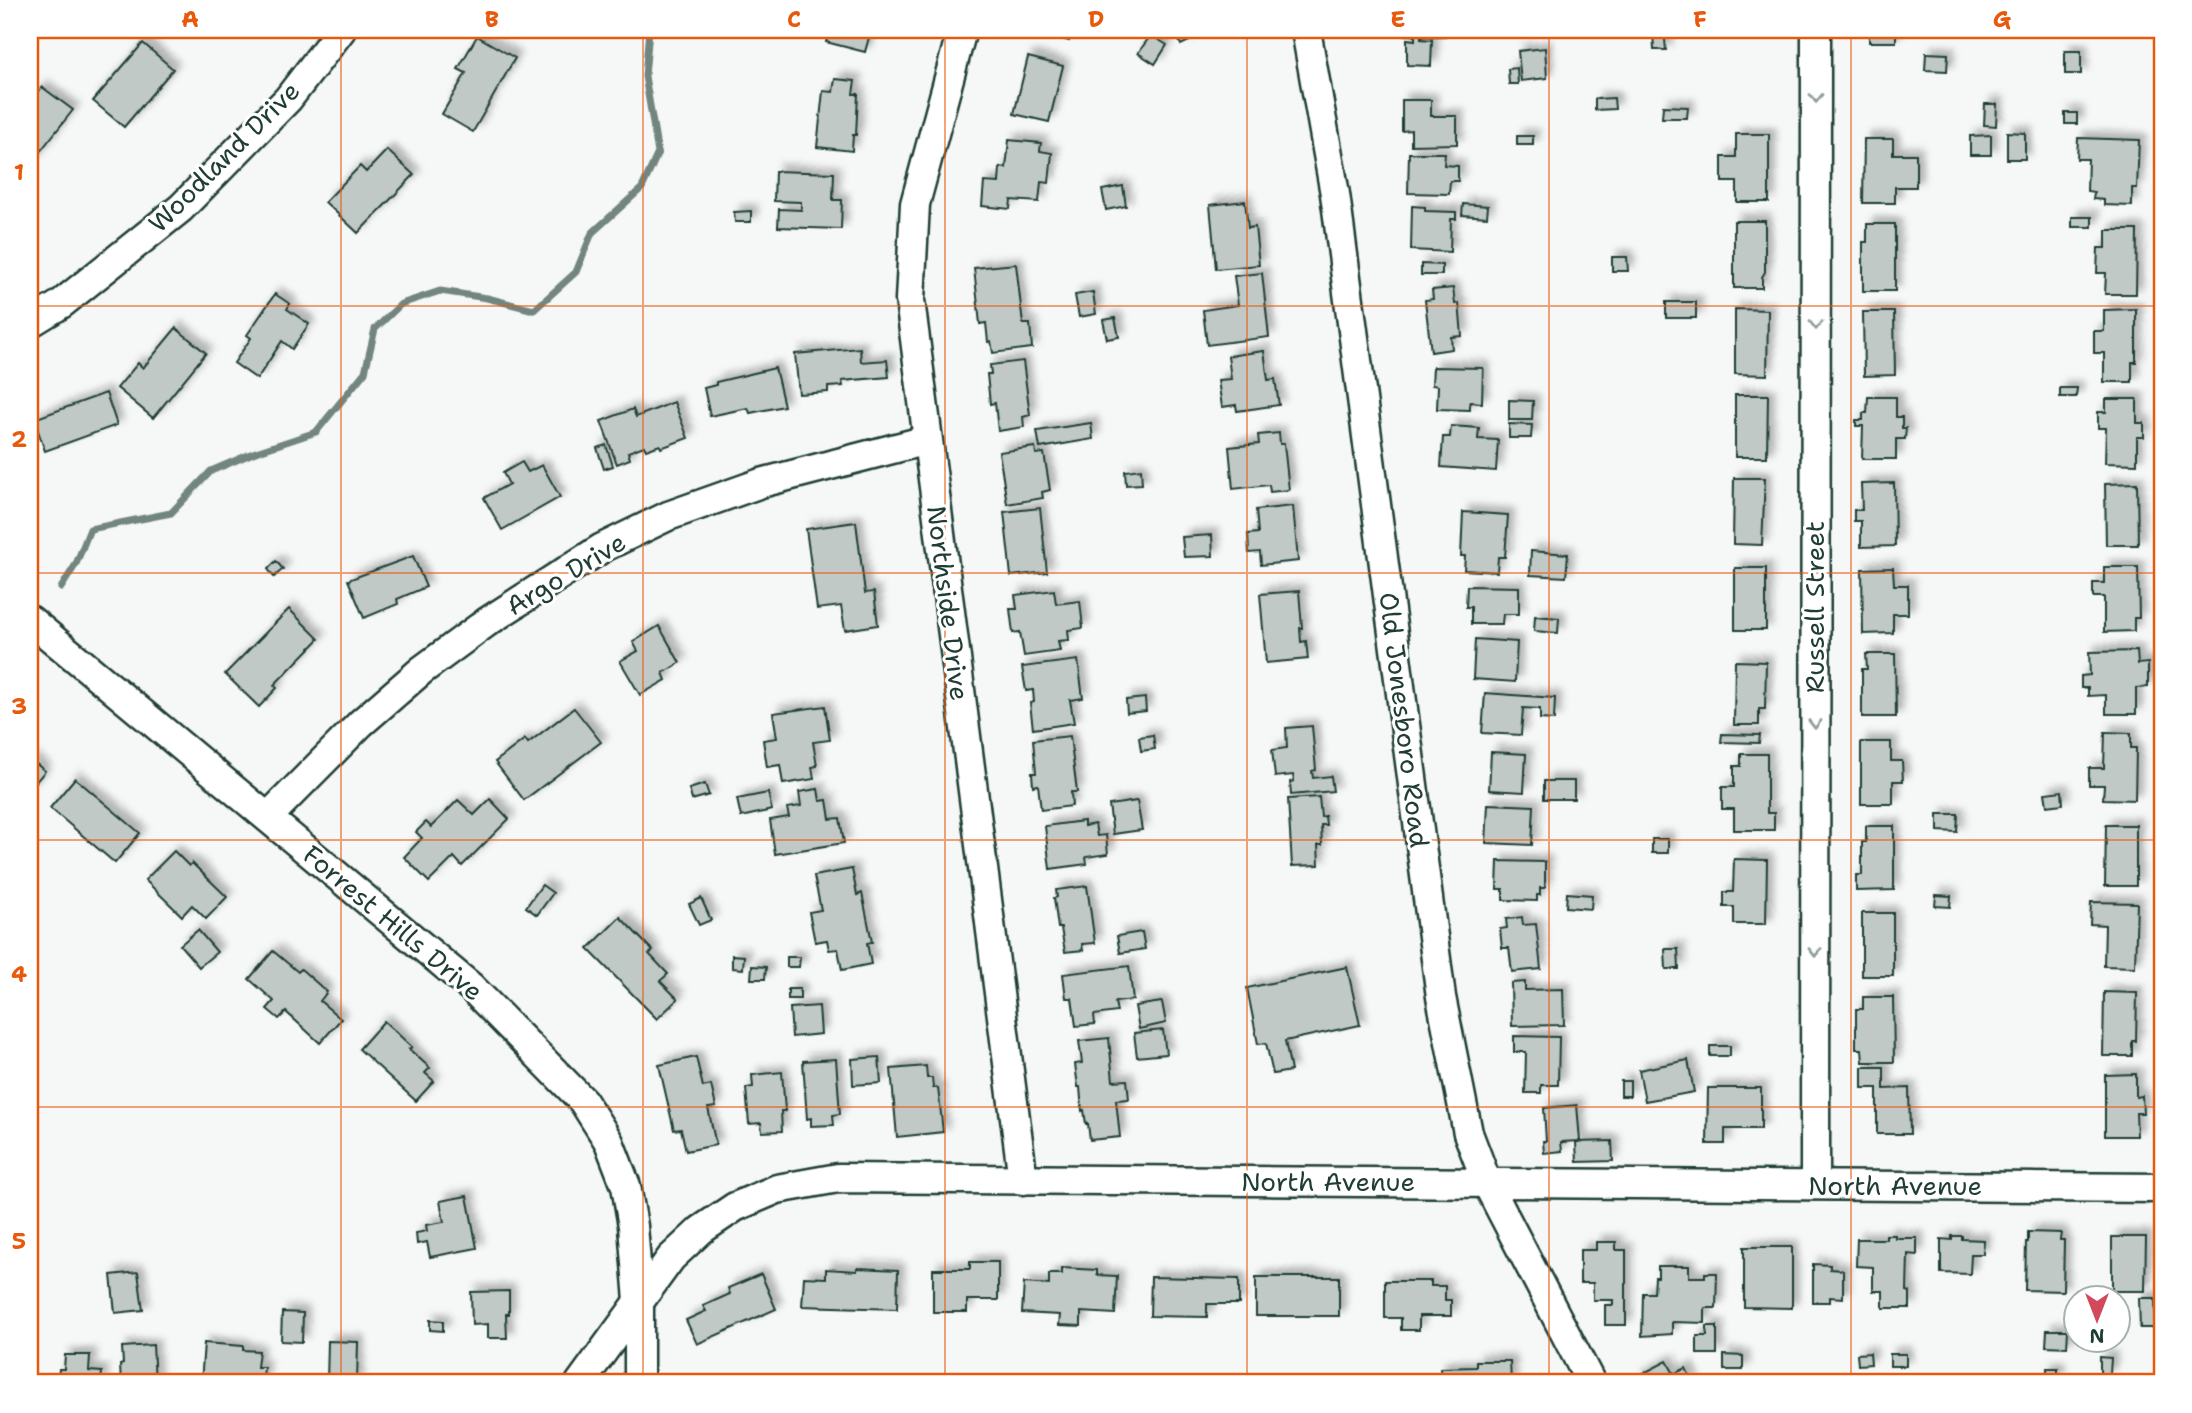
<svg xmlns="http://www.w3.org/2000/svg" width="2192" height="1413" viewBox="0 0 2192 1413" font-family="'Shantell Sans',sans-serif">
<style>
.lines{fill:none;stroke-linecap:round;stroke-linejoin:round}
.stream{stroke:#72857f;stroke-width:7}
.building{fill:#c0c9c6;stroke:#1f3d34;stroke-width:2;filter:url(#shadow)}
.minor-casing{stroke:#1f3d34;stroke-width:33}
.minor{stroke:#fff;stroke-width:28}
.oneway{stroke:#8f9e9a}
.grid{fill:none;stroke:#e8590c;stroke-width:2;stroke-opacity:0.55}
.labels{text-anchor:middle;stroke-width:6;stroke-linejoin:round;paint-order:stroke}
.street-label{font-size:26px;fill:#1f3d34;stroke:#fff}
.neatline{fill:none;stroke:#e8590c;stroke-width:2.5}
.grid-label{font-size:23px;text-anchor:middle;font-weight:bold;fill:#e8590c}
</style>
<defs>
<filter id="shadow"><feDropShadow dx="6" dy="-6" stdDeviation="3.5" flood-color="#0004"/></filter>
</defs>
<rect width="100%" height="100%" fill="#f6f7f7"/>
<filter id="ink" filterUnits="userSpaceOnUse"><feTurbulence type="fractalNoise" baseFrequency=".0143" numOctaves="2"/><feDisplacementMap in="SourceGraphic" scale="14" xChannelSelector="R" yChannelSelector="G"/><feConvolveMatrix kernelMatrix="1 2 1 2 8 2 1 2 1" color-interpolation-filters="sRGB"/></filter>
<g filter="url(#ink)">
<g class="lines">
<path class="stream" d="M61 588 76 564 90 529 171 513 211 471 253 453 316 432 365 372 375 329 401 304 440 291 487 298 534 310 576 272 592 233 642 188 658 153 645 76 649 30"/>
</g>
<g class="building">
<path d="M829 30H871L865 52 826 42Z"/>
<path d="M1034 30H1073L1069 41Z"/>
<path d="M1174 30H1212L1181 45Z"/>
<path d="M1378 30H1446L1445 37 1421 36V39L1432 40 1431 66 1407 65V39L1415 40V35L1378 34Z"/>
<path d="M1653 30H1664L1666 50H1654Z"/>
<rect x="1869" y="30" width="27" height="12"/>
<path d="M1151 35 1167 45 1155 64 1138 53Z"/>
<path d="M477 36 515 58 473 132 442 114 466 73 458 69Z"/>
<path d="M143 43 173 69 124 127 93 101Z"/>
<path d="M1545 48 1547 78 1521 81 1518 51Z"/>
<rect x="2065" y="51" width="16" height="23"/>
<path d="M1926 53 1948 54 1947 71 1925 70Z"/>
<path d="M1028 57 1063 66 1049 122 1014 114Z"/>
<path d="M1517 68 1518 84H1509L1508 69Z"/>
<path d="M835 79 855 81 853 94H858L856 135H853L852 151 817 147 823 91 833 92Z"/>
<path d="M42 87 73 110 31 163 30 112 34 107 30 103Z"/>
<path d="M1614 98 1615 109 1595 110V99Z"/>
<path d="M1402 100H1431V116H1457V144L1411 145V130L1402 131Z"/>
<path d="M1985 104H1997L1996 126 1984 125Z"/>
<path d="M1663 106 1688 107 1687 118H1662Z"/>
<rect x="2065" y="113" width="12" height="11"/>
<path d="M2007 132 2025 133V159H2007Z"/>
<path d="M1736 134H1769V202H1737V182H1722V157H1736Z"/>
<path d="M1991 135V155H1970V136Z"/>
<rect x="1517" y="136" width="16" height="9"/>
<path d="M2078 138 2139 140 2137 188H2132V206L2104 205V200L2093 199 2094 192 2087 191 2088 159H2077Z"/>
<path d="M1864 139H1893V154H1916V187H1895V203H1863Z"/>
<path d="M1009 140 1041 143 1040 151 1052 153 1049 183 1041 182 1039 202 1011 200 1010 209 982 206 984 182 999 183 1000 167 1006 168Z"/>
<path d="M387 150 414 175 358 233 325 202 360 166 366 172Z"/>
<path d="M1409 153H1445L1444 165 1458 166V181H1450L1449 194 1408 193Z"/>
<path d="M775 171 834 173 833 200H842L841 229 778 227 779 209 801 210V202L774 201Z"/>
<path d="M1123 186 1126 206 1106 210 1102 190Z"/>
<path d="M1245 201 1248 228 1255 227 1259 265 1216 269 1210 205Z"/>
<path d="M1463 204 1488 206 1487 217 1462 215Z"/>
<path d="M1412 206 1425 207V211L1456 212V219H1451L1450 252 1411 250Z"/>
<path d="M751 211V222H735L734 212Z"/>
<rect x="2072" y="217" width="20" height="10"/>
<path d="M1734 221H1765V272L1762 277V288H1734Z"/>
<path d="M1867 224H1895V291H1863V242H1867Z"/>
<path d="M2106 230H2137L2136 294H2105L2106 273H2097L2098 248H2106Z"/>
<path d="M1612 257H1627L1628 271H1612Z"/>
<path d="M1016 264 1023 324H1030L1032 348 993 353 991 341 988 342 986 323 980 324 974 268Z"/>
<path d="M1421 264 1442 265V275H1421Z"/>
<path d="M1262 273 1269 337 1207 345 1203 310 1238 305 1234 276Z"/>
<path d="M1453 288 1455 304 1459 303 1462 336 1451 337 1452 349 1431 352 1425 300 1433 299 1432 290Z"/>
<path d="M1093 292 1096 314 1079 317 1075 295Z"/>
<path d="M275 294 290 304 287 309 309 324 292 349 282 341 257 379 234 363 251 338 247 335Z"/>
<rect x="1666" y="302" width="30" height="16"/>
<path d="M1735 309 1768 310 1767 375 1735 374Z"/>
<path d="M2136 309V362H2132V382H2104V353H2094V331H2104V310Z"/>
<path d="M1863 312H1894L1895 375 1864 376Z"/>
<path d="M1115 318 1119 337 1107 339 1103 320Z"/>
<path d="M176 328 206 353 153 418 117 388 138 363 143 368Z"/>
<path d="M860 348 861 362 887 360 889 377 842 381 843 386 828 387V392L799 394 795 354Z"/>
<path d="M1264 351 1268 380 1275 379 1279 405 1237 411 1236 405 1222 407 1218 380 1231 379 1228 356Z"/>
<path d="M1023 361 1030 415 1023 417 1024 427 998 431 995 403 990 404 987 374H991L990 365Z"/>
<path d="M1433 367 1483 368 1482 403 1470 402V410L1437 409 1438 386 1432 385Z"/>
<path d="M775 368 784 406 750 413 748 408 710 416 704 388 716 385V382Z"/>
<path d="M2060 388H2077L2076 397H2060Z"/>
<path d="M106 393 117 425 45 451 34 419Z"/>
<path d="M1735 395H1768L1767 457H1735Z"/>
<path d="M1868 397H1896V417H1902V428H1906L1905 439H1896V459H1862L1863 426H1856V420H1863V413H1867Z"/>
<path d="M2106 399H2137V423H2144V437H2137V464L2105 463 2106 428H2098V412H2106Z"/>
<path d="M1509 400 1533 401 1532 420H1509Z"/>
<path d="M674 402 688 438 661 448 660 445 646 450 644 446 628 452 630 459 617 464 601 421 633 409 636 417Z"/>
<path d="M1091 423 1093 439 1040 448 1037 431Z"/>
<path d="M1509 424 1532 425 1531 438H1509Z"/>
<path d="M1451 426 1479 428 1478 439 1498 440 1496 471 1441 467 1443 437H1450Z"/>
<path d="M1279 433 1280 444H1284L1289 490 1270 492 1269 485 1233 489 1229 447 1259 444 1258 435Z"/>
<path d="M606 445 613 466 604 469 597 448Z"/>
<path d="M1035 447 1036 454 1044 453 1050 490 1042 492 1043 498 1007 504 999 452Z"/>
<path d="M522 462 528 472 542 465 560 497 502 530 484 498 509 484 503 473Z"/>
<path d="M1141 469 1142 484 1126 485 1125 471Z"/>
<path d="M1734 478H1765L1762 545 1733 544Z"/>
<path d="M1894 483 1895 546 1861 547V521H1854V510H1862L1861 484Z"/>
<path d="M2137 483 2138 545H2106L2105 484Z"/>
<path d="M1293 506 1298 561 1261 565 1260 552 1249 553 1248 534 1258 533 1256 510Z"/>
<path d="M1040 508 1047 572 1011 576 1004 512Z"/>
<path d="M1463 512 1508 515 1505 557H1498L1497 572 1464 570 1465 556H1461Z"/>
<path d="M856 522 865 593 874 592 878 625 845 630 841 606 817 609 806 529Z"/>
<path d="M1212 535 1213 556 1184 557 1182 537Z"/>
<path d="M1531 551 1568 554 1566 577 1530 575Z"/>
<path d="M413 556 426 587 397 599 398 604 364 618 348 580Z"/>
<path d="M276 561 283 569 274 577 268 569Z"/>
<path d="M2104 567H2138L2139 618H2134V631L2104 632V597H2093V583H2104Z"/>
<rect x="1735" y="568" width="31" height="62"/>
<path d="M1893 568 1894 585H1908V614H1893V633L1863 634 1862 569Z"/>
<path d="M1467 586 1519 587V614H1503L1502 624H1471V607H1466Z"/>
<path d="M1054 590 1056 604 1080 601 1083 628 1068 630 1069 640 1058 641 1060 651 1024 656 1020 632 1013 633 1010 609H1017L1015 595Z"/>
<path d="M1299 591 1302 628H1300L1301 642 1306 641 1308 659 1266 663 1260 594Z"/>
<path d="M289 609 319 639 274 685 277 688 259 707 225 674Z"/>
<path d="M1535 616 1559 618 1558 633 1534 631Z"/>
<path d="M659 626 680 663 663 673 666 680 640 695 620 661 638 651 633 642Z"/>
<path d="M1475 639 1517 642 1515 682 1473 679Z"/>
<path d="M2137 651 2138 664 2148 663V687L2136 688V714H2106V695L2088 696V688H2081V676L2090 675 2089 652Z"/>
<path d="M1866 654H1895L1896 717H1862V669H1867Z"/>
<path d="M1078 660 1083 698 1070 700 1074 723 1033 729 1030 703 1034 702 1033 690 1026 691 1022 667Z"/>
<path d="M1735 661 1766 662 1765 709H1759V725H1734Z"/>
<path d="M1485 693 1555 698 1554 720 1540 719V709L1523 708 1521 735 1482 733Z"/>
<path d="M1145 698 1146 711 1127 713 1126 700Z"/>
<path d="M825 706 830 740 813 742 817 766 812 767 814 779 783 784 780 765 767 767 763 740 777 738 773 713Z"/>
<path d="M574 708 601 742 524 800 495 762 525 739 528 743Z"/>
<path d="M1312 726 1316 770 1312 771 1313 778 1331 776 1333 791 1291 795 1290 782 1294 781 1293 775 1275 777 1272 750 1287 748 1286 728Z"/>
<path d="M2105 732 2131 733V748H2136L2135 800 2103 799 2104 785H2089V768H2104Z"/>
<path d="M1722 734 1760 735 1759 743 1721 742Z"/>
<path d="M1153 735 1155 749 1141 751 1139 737Z"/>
<path d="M1070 736 1077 792H1071L1072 806 1041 810 1038 785 1033 786 1032 773H1036L1033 740Z"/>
<path d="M1861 742H1891V761H1902L1903 781H1893V804H1861Z"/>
<path d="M1491 752 1526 754 1524 792 1489 790Z"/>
<path d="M1741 754H1767V813H1774V830H1734V809H1722V787H1734V766H1741Z"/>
<path d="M30 759 45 771 30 789Z"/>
<path d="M75 778 140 833 115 863 50 808Z"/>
<rect x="1544" y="781" width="30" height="18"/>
<path d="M705 784 709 795 692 800 689 789Z"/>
<path d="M818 789 820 801 827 800 830 819 840 818 844 843 775 854 770 820 789 817 787 808 801 806 799 792Z"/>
<path d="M2062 791 2063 804 2047 806 2045 793Z"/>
<path d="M768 793 772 810 741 817 737 799Z"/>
<path d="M1319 797 1321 817 1325 816 1326 825H1321L1322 845H1318L1319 865 1292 866 1288 799Z"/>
<path d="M490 799 509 819 462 866 454 857 429 882 404 857 422 838 416 832 426 822 431 827 458 800 474 815Z"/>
<path d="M1137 801 1142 830 1113 834 1109 805Z"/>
<path d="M1488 804 1534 806 1532 845 1486 843Z"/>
<path d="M1938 814H1958L1957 832 1938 831Z"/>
<path d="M1084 821V826L1095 824 1097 836 1106 835 1108 854 1086 857 1087 864 1050 869 1045 826Z"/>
<path d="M2106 825H2136V886H2105Z"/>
<path d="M1866 826H1894V890L1856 891V875H1862V842H1866Z"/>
<rect x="1652" y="839" width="16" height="14"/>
<path d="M174 851 189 866 192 863 227 897 206 919 192 905 182 916 145 880Z"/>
<path d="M1734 859 1767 860 1766 924H1734V907H1724V892H1733Z"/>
<path d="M1498 861 1545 862V888H1540V895H1537V901L1503 900V889H1497Z"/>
<path d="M852 869 857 895 862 893 872 942 867 943 871 964 842 970 838 949 829 950 827 940 815 942 809 912 821 910 814 876Z"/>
<path d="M542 885 553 893 537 915 526 907Z"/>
<path d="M1087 886 1095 943 1082 944 1083 950 1065 952 1061 928H1058L1054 898 1057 897 1056 890Z"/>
<path d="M1567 893 1592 895 1591 909 1566 907Z"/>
<path d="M1936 895 1951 896 1950 907 1935 906Z"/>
<path d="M701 898 711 920 699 925 689 904Z"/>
<path d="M2091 902 2137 903 2135 967 2104 966 2105 925 2090 924Z"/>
<rect x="1862" y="913" width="31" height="63"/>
<path d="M620 917 653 951 649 954 668 974 660 981 678 999 657 1019 588 949Z"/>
<path d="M1522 917 1523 925 1536 924 1541 969 1512 972 1509 948H1502L1500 929 1507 928 1506 919Z"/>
<path d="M198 930 217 952 199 967 180 945Z"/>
<path d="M1142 932 1145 949 1120 953 1117 936Z"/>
<path d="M1665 949H1678L1679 969H1666Z"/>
<path d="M273 951 298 972 301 969 327 992 320 1001 341 1019 320 1043 286 1012 279 1019 267 1009 274 1001 249 979Z"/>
<path d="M732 955 744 956 743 969 732 968Z"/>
<path d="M787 957H800L799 967H787Z"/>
<path d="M752 966 766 967 765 979H751Z"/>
<path d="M1129 966 1133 1000 1115 1002 1117 1012 1094 1015 1095 1024 1076 1026 1072 998H1066L1063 974Z"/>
<path d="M1347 967 1360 1025 1285 1041 1291 1071 1273 1074 1266 1043 1258 1044 1247 988Z"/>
<path d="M1525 982V990L1563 989 1564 1025 1512 1026 1511 983Z"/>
<rect x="788" y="989" width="12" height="10"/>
<path d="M2104 992 2137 993 2136 1041H2132V1056H2103Z"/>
<path d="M1863 997H1893L1894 1062H1863L1862 1049H1856V1009H1863Z"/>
<path d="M1162 1002 1166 1023 1139 1029 1135 1006Z"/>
<path d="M819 1006 821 1034 792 1037 790 1008Z"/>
<path d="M384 1021 412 1047 409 1049 430 1068 425 1073 434 1081 416 1101 359 1049Z"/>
<path d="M1163 1030 1166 1054 1137 1057 1134 1033Z"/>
<path d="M1514 1036 1559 1037 1558 1085H1541V1093H1525L1526 1052H1514Z"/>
<path d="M1109 1038 1113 1081 1127 1080 1129 1099 1116 1100 1120 1137 1090 1140 1088 1124H1086L1084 1110 1082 1111 1080 1087H1078L1075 1064 1082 1063 1079 1041Z"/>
<rect x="1710" y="1046" width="20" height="10"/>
<path d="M696 1057 703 1087 711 1085 716 1107 708 1108 716 1145 686 1151 681 1129 674 1130 659 1065Z"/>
<path d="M879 1057 881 1083 853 1085 852 1059Z"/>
<path d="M836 1059 840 1114 833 1115 834 1125 811 1126V1118L807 1119 803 1061Z"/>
<path d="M1688 1060 1694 1092 1645 1101 1639 1070Z"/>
<path d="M926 1066 927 1078H932L933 1088H938L943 1132 897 1137 891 1069Z"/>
<path d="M1862 1067H1884V1089L1909 1088 1910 1134H1877V1088H1862Z"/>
<path d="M782 1072 785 1111H781L782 1131 762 1132 761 1123 749 1124 746 1088 753 1087 752 1075Z"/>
<path d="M2136 1074V1097L2142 1096 2143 1113H2136L2137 1136H2105V1075Z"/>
<rect x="1621" y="1081" width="9" height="15"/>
<path d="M1708 1088H1761V1129H1725V1144H1707Z"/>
<path d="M1577 1105 1580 1141 1561 1142 1562 1151 1544 1153 1543 1141H1546L1544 1108Z"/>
<path d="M1612 1141 1613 1161 1577 1162 1576 1142Z"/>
<path d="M467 1196 477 1248 430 1257 427 1242 417 1244 416 1233 427 1231 426 1225 444 1222 440 1201Z"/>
<path d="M2028 1232 2061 1233 2060 1240H2064L2063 1291 2025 1290 2026 1242H2028Z"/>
<path d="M1886 1235H1895V1238H1917V1255L1908 1254 1907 1291 1910 1292V1308H1883V1291H1873V1267L1856 1266 1857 1239H1886Z"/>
<path d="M1952 1236H1962V1239L1984 1240 1983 1254H1971L1970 1274 1941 1273V1239L1952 1240Z"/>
<path d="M2112 1237H2146L2145 1291H2112Z"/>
<path d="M1596 1242H1616V1250H1626V1325H1605V1305H1613V1300H1593V1283H1580V1250H1596Z"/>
<path d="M1744 1247H1792V1308L1744 1307Z"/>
<path d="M970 1262H998V1300H967V1312H933V1269H970Z"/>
<path d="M1813 1264 1830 1265V1269L1843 1270V1298L1830 1297V1302H1813Z"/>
<path d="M1658 1266H1689V1277H1705V1273H1717L1716 1308H1705V1323L1672 1322V1334L1642 1336 1643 1293H1654L1655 1277H1658Z"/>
<path d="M857 1268 898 1270 897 1309 802 1306 804 1277 826 1278V1269L857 1271Z"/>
<path d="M1062 1268 1097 1270V1275L1117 1276 1115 1314 1081 1312V1326L1059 1325 1060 1315 1022 1313 1024 1283 1049 1285V1274H1062Z"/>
<path d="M138 1272 143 1310 115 1313 111 1275Z"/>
<path d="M761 1274 776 1309 697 1344 686 1320 706 1311 703 1306 730 1294 728 1288Z"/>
<path d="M1151 1277 1239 1279V1304H1207V1317L1150 1316Z"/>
<rect x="1256" y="1277" width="83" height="39"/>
<path d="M1385 1281H1431V1286H1445V1300H1451V1316H1419V1330H1401V1318H1385Z"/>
<path d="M509 1291V1314H506L507 1338H488V1324L472 1325 471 1292Z"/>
<path d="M2139 1298H2155L2156 1328H2140Z"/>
<path d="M282 1312 303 1313 302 1342 281 1341Z"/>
<path d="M430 1320 443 1321V1331L430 1330Z"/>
<path d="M1707 1326H1717V1354H1697V1336H1707Z"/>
<path d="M2047 1330H2068L2067 1347 2046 1346Z"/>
<path d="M328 1341 358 1342 357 1383H327Z"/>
<path d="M204 1343 243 1346V1350L259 1351 257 1367H264L263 1380H258V1383H201Z"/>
<path d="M153 1345 155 1383H121L120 1365 123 1364 122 1347Z"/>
<path d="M1870 1353 1871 1364 1858 1365 1857 1354Z"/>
<rect x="1890" y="1354" width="16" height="12"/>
<path d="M65 1355H90L89 1371 102 1372 101 1383H63V1380H58L59 1369H64Z"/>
<path d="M1724 1355 1743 1356V1370H1724Z"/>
<path d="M2100 1357 2111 1358 2110 1374H2100Z"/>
<path d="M1476 1361H1510L1511 1383H1441L1440 1368 1476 1367Z"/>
<path d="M1667 1361 1674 1374 1686 1368 1693 1383H1642L1638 1376Z"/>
<rect x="2047" y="1368" width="11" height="11"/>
</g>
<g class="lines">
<defs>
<g id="minor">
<path d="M962 30 915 204 910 300 1023 1180"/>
<path d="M1306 30 1335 194 1441 997 1468 1133 1487 1183 1591 1383"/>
<path d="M30 323 61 304 181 208 288 99 341 30"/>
<path d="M30 620 471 987 583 1101 609 1142 626 1186 633 1226 639 1301V1383"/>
<path d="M268 817 361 723 422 670 487 622 602 548 668 516 761 483 927 440"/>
<path d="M1815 1185 1816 30"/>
<path d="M580 1383 671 1258 701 1230 735 1207 777 1189 838 1178 2162 1188"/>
</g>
</defs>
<use href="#minor" class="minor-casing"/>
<use href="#minor" class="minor"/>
</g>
<defs><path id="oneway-chevron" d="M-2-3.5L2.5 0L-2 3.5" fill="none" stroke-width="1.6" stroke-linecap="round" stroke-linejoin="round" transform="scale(1.75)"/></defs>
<g class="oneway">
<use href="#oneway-chevron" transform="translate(1816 98) rotate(90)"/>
<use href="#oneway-chevron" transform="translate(1816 325) rotate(90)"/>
<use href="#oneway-chevron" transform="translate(1815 724) rotate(90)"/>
<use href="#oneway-chevron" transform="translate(1815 952) rotate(90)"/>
</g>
</g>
<path class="grid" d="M341 30V1383M643 30V1383M945 30V1383M1247 30V1383M1549 30V1383M1851 30V1383M30 306H2162M30 573H2162M30 840H2162M30 1107H2162"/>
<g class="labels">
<g class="street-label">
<text transform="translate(224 157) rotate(-45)" y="9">Woodland Drive</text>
<text transform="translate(566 574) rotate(-31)" y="9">Argo Drive</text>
<text transform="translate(948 603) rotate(83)" y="9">Northside Drive</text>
<text transform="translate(1815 607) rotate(-90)" y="9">Russell Street</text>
<text transform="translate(1404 720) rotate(83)" y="9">Old Jonesboro Road</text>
<text transform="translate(393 923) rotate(40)" y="9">Forrest Hills Drive</text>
<text x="1328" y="1191">North Avenue</text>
<text x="1895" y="1195">North Avenue</text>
</g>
</g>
<rect width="2192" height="1413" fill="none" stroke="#fff" stroke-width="77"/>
<g transform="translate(2097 1319) rotate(180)"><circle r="33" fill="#ffffff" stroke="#a5b1ae" stroke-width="2"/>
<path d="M0-5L12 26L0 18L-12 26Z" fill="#d1495b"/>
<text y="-10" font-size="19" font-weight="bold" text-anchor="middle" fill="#1f3d34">N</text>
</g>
<rect x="38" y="38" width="2116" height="1336" class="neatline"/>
<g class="grid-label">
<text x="190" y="27">A</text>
<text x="492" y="27">B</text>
<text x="794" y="27">C</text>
<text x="1096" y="27">D</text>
<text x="1398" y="27">E</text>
<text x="1700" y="27">F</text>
<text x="2002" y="27">G</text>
<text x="19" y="180">1</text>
<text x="19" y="447">2</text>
<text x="19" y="714">3</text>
<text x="19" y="982">4</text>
<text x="19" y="1249">5</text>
</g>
</svg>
